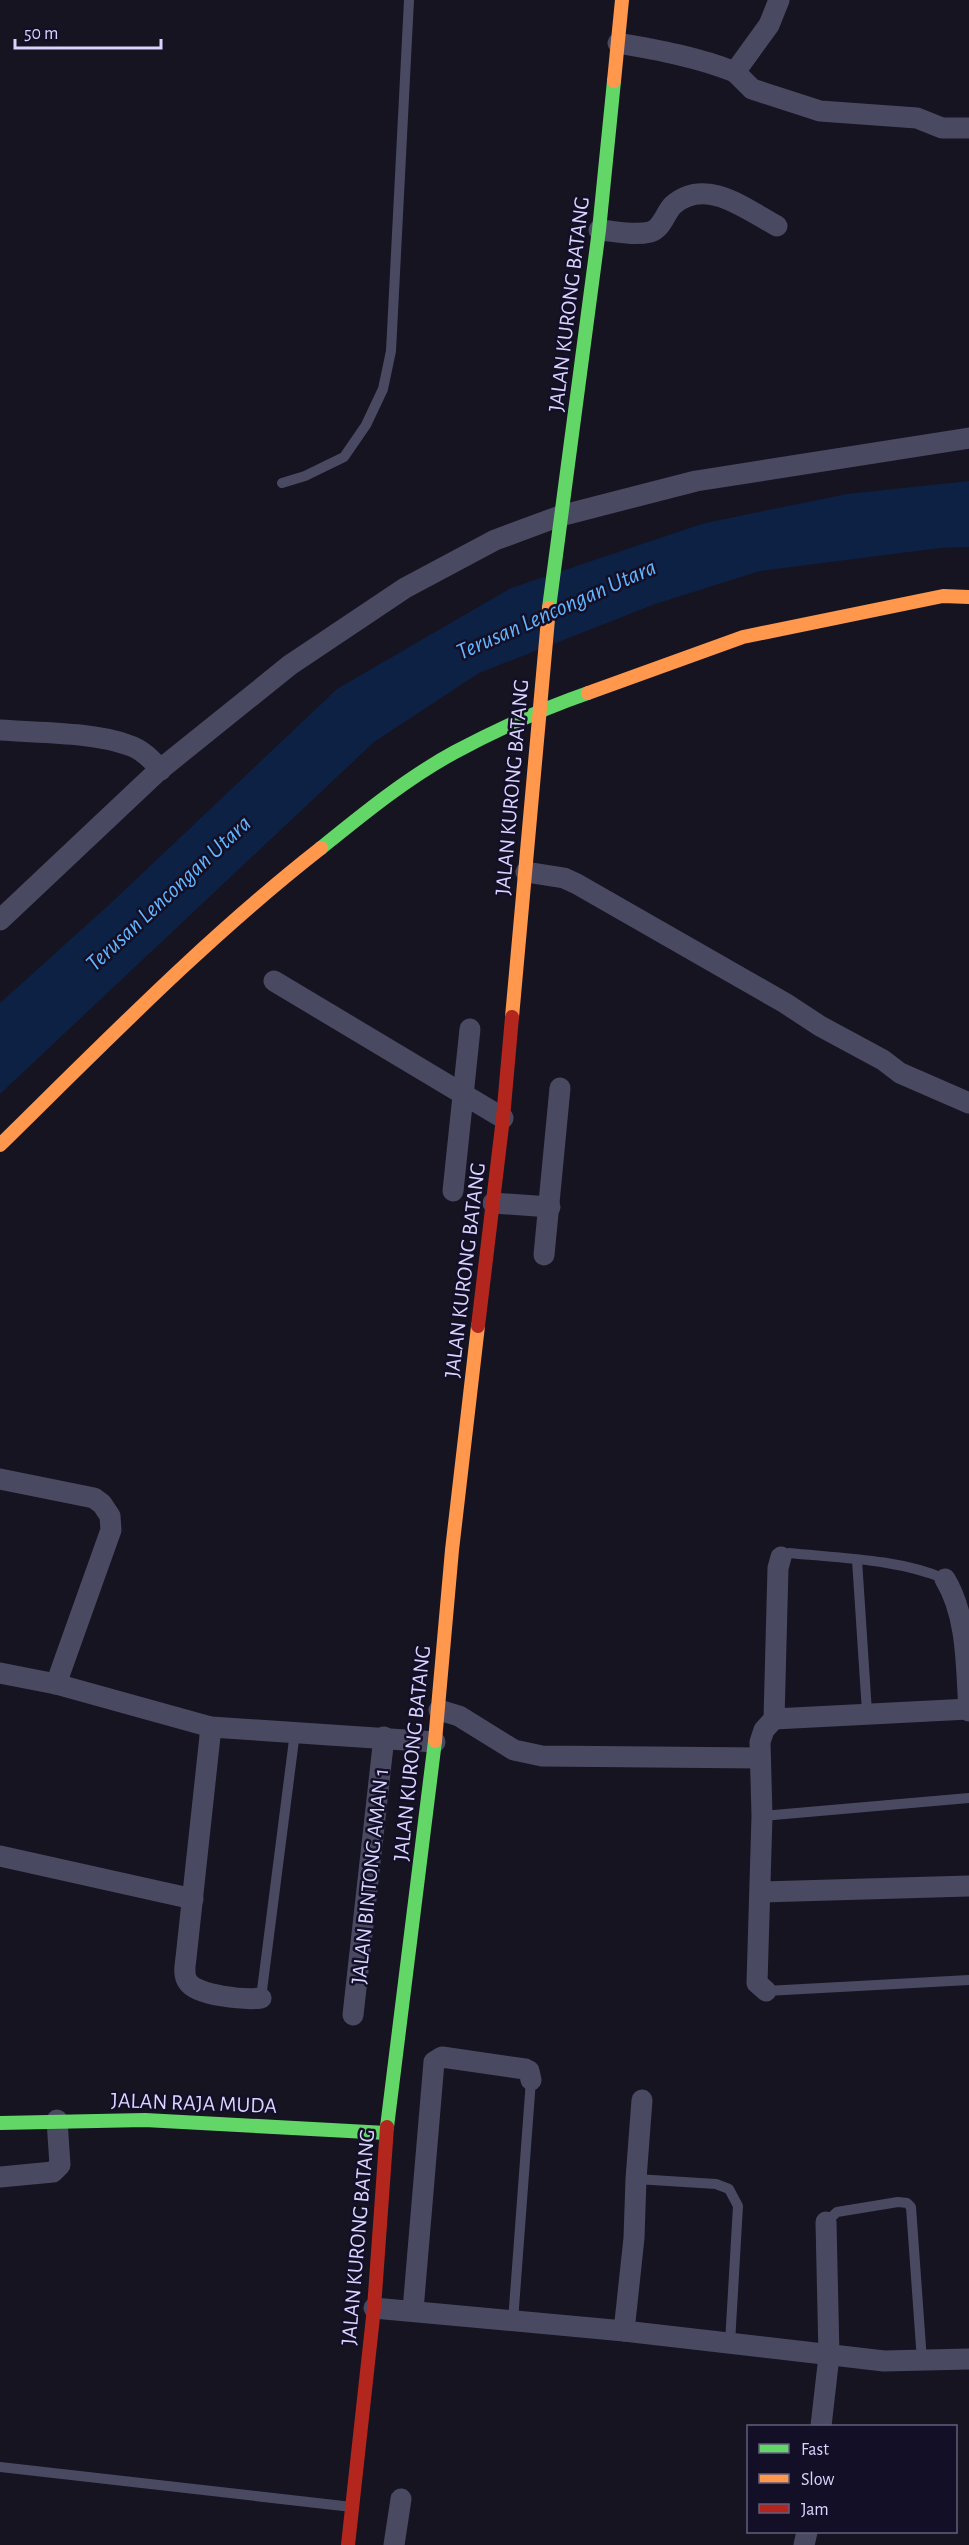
<svg xmlns="http://www.w3.org/2000/svg" width="969" height="2545" viewBox="0 0 969 2545" font-family="'Alegreya Sans',sans-serif">
<style>
.water{fill:#0d2144}
.lines{fill:none;stroke-linecap:round;stroke-linejoin:round}
.lane{stroke:#4a4962;stroke-width:10}
.street{stroke:#4a4962;stroke-width:21}
.fast{stroke:#63d668;stroke-width:14}
.slow{stroke:#ff974d;stroke-width:14}
.jam{stroke:#b3261e;stroke-width:14}
.labels{text-anchor:middle;stroke-width:5;stroke-linejoin:round;paint-order:stroke}
.street-label{font-size:22px;fill:#d9d4ff;stroke:#130f26}
.water-label{font-size:24px;font-style:italic;fill:#62b6ff;stroke:#130f26}
</style>
<rect width="100%" height="100%" fill="#161421"/>
<path class="water" d="M969 481V547L940 548 760 571 655 604 479 673 374 742 0 1094V1003L111 903 337 689 511 588 705 523 847 494Z"/>
<g class="lines">
<g class="lane">
<path d="M282 483 305 476 344 457 366 425 383 389 391 351 409 0"/>
<path d="M781 1557 789 1553C839 1558 899 1559 945 1579"/>
<path d="M857 1560 867 1712"/>
<path d="M762 1816 969 1798"/>
<path d="M766 1991 969 1980"/>
<path d="M261 1998 295 1732"/>
<path d="M636 2179 716 2184 729 2189 738 2206 730 2343"/>
<path d="M826 2222 837 2212 898 2202 907 2203 911 2207 922 2361"/>
<path d="M513 2321 531 2080"/>
<path d="M0 2467 352 2507"/>
</g>
<g class="street">
<path d="M618 43C658 50 697 57 735 72L769 25 779 0"/>
<path d="M735 72 752 89 820 111 917 118 942 128H969"/>
<path d="M599 230C615 231 634 236 650 232 662 229 665 213 673 205 706 176 747 210 777 226"/>
<path d="M0 730C39 733 93 732 128 745 142 749 152 760 161 770"/>
<path d="M526 872 564 878 577 884 785 1003 820 1026 883 1060 900 1073 969 1103"/>
<path d="M0 920 157 772 290 665 405 588 495 540 560 516 696 481 969 438"/>
<path d="M274 981 503 1118"/>
<path d="M453 1191 470 1029"/>
<path d="M493 1203 550 1207"/>
<path d="M544 1255 560 1088"/>
<path d="M0 1479 94 1498 102 1504 110 1516 111 1530 56 1684"/>
<path d="M945 1579C968 1617 966 1668 969 1711"/>
<path d="M0 1673 56 1684 211 1727 435 1742"/>
<path d="M439 1710 459 1716 514 1750 542 1756 760 1758"/>
<path d="M774 1719 969 1709"/>
<path d="M211 1727 186 1958C185 1966 183 1975 188 1982 197 1996 246 2000 261 1998"/>
<path d="M0 1856 193 1899"/>
<path d="M761 1892 969 1886"/>
<path d="M766 1991 757 1983 762 1816 760 1742 764 1730 774 1719 778 1568 781 1557"/>
<path d="M353 2015 384 1737"/>
<path d="M0 2177 53 2172 60 2165 57 2120"/>
<path d="M374 2308 624 2331 884 2361 969 2359"/>
<path d="M413 2310 434 2062 442 2057 525 2069 529 2071 531 2080"/>
<path d="M624 2331 634 2238 636 2179 642 2100"/>
<path d="M821 2426 829 2356 826 2222"/>
<path d="M394 2545 401 2499"/>
<path d="M804 2545 807 2532"/>
</g>
<g class="fast">
<path d="M549 608 599 230 614 81"/>
<path d="M321 848C363 814 407 778 455 752 498 729 542 709 588 693"/>
<path d="M0 2123 145 2120 386 2133"/>
<path d="M387 2127 435 1741"/>
</g>
<g class="slow">
<path d="M614 81 622 0"/>
<path d="M588 693 743 637 943 596 969 597"/>
<path d="M512 1017 549 608"/>
<path d="M0 1145C104 1043 206 938 321 848"/>
<path d="M435 1741 452 1550 478 1326"/>
</g>
<g class="jam">
<path d="M478 1326 503 1118 512 1017"/>
<path d="M348 2545 374 2308 387 2127"/>
</g>
</g>
<g class="labels">
<g class="street-label">
<text transform="translate(568 304) rotate(-83)" y="8">JALAN KURONG BATANG</text>
<text transform="translate(511 787) rotate(-85)" y="8">JALAN KURONG BATANG</text>
<text transform="translate(464 1270) rotate(-83)" y="8">JALAN KURONG BATANG</text>
<text transform="translate(411 1753) rotate(-84)" y="8">JALAN KURONG BATANG</text>
<text transform="translate(369 1876) rotate(-84)" y="8">JALAN BINTONG AMAN 1</text>
<text transform="translate(194 2102) rotate(2)" y="8">JALAN RAJA MUDA</text>
<text transform="translate(357 2237) rotate(-85)" y="8">JALAN KURONG BATANG</text>
</g>
<g class="water-label">
<text transform="translate(556 609) rotate(-24)" y="8">Terusan Lencongan Utara</text>
<text transform="translate(168 893) rotate(-43)" y="8">Terusan Lencongan Utara</text>
</g>
</g>
<rect x="747" y="2425" width="210" height="108" fill="#130f26" stroke="#625e7d" stroke-width="1.5"/>
<rect x="759" y="2444" width="30" height="9" fill="#63d668" stroke="#625e7d" stroke-width="1.5"/>
<text x="801" y="2455" font-size="18" fill="#d9d4ff">Fast</text>
<rect x="759" y="2474" width="30" height="9" fill="#ff974d" stroke="#625e7d" stroke-width="1.5"/>
<text x="801" y="2485" font-size="18" fill="#d9d4ff">Slow</text>
<rect x="759" y="2504" width="30" height="9" fill="#b3261e" stroke="#625e7d" stroke-width="1.5"/>
<text x="801" y="2515" font-size="18" fill="#d9d4ff">Jam</text>
<path d="M15 39v9h146v-9" fill="none" stroke="#d9d4ff" stroke-width="3"/>
<text x="24" y="39" font-size="18" fill="#d9d4ff" stroke="#130f26" stroke-width="4.5" paint-order="stroke">50 m</text>
</svg>
